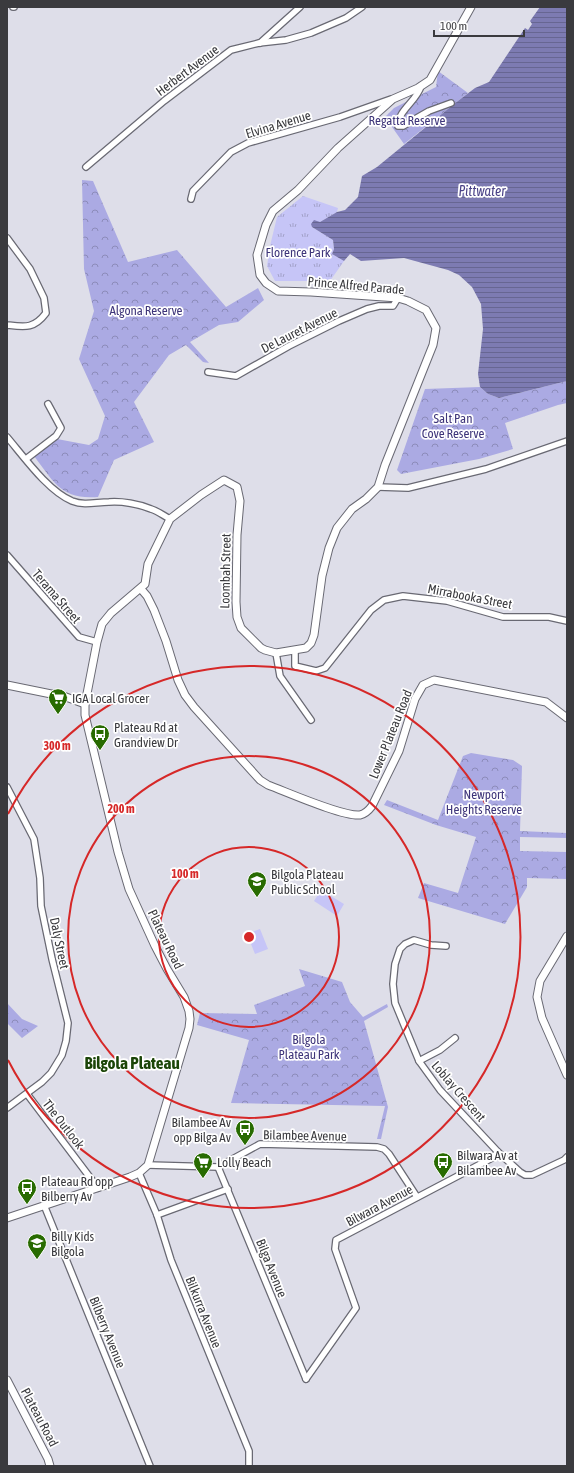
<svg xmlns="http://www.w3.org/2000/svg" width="574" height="1473" viewBox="0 0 574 1473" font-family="'Asap Condensed',sans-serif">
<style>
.forest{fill:url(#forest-crowns)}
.park{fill:url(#park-tufts)}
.garden{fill:#c6c5f7}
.water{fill:url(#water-rules)}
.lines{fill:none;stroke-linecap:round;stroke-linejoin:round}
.minor-casing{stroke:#696973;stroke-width:8}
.tertiary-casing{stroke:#696973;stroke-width:9}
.minor{stroke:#fff;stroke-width:5.5}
.tertiary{stroke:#fff;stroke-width:7}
.ring{fill:none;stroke:#d62828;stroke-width:2}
.labels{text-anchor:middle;stroke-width:3.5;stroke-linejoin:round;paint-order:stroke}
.street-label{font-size:13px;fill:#3a3a3e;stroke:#fff}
.park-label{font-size:13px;fill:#3e357a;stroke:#fff}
.poi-label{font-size:13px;fill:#3a3a3e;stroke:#fff;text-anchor:start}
.water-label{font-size:14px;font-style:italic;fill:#4a4287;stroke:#fff}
.district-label{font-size:17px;font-weight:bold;fill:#1b4508;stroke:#fff}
.centre{fill:#d62828;stroke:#fff;stroke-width:2}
.ring-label{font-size:12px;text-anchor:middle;font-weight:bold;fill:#d62828;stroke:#fff;stroke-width:3.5;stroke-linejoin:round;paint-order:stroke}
</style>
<defs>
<pattern id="forest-crowns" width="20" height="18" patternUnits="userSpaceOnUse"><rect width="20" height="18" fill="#abaae3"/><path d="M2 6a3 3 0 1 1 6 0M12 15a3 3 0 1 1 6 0" fill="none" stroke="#8c8bb9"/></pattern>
<pattern id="park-tufts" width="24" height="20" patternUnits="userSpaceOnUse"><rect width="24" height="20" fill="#c6c5f7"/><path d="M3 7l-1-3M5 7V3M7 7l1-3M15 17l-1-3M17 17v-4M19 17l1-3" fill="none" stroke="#a2a1c9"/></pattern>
<pattern id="water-rules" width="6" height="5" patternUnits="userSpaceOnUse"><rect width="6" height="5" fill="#7d7bb2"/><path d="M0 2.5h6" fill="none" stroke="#676692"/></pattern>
</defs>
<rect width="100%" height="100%" fill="#dedee9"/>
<g class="forest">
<path d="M438 71 468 93 404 144 385 117 394 108 436 87Z"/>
<path d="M82 180 93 181 128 262 177 250 226 307 258 288 264 300 238 322 219 325 190 342 209 363 203 362 186 345 169 355 134 402 154 442 114 460 98 497C61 500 54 482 34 456L57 439 89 445 98 439 105 416 79 359 94 311 84 269Z"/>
<path d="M567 381V403L558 405 505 423 513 449 479 459 401 474 397 470 425 389 480 387 488 394 499 398Z"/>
<path d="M471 753 513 760 522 766 520 831 567 833V838L520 837V851L567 852V879L527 878V887L505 924 418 898 424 883 458 893 476 837 436 825 384 805 387 800 438 820 463 756Z"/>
<path d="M299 969 342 982 350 1002 363 1017 387 1004 388 1007 364 1021 388 1107 381 1139H377L385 1106 231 1103 249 1040 197 1025 200 1013 257 1014 254 1005 305 986Z"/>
<path d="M7 1003 22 1019 38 1026 22 1038 7 1023Z"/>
</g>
<path class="park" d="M303 196 338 208 337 212 312 227 333 240 334 249 332 254 344 261 330 281H275L267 266 270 246 277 217Z"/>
<g class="garden">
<path d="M321 890 344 904 337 916 314 901Z"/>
<path d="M260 929 268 949 255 954 247 934Z"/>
</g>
<path class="water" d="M540 7H567V381L499 398 488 394 480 387 478 374 483 329 481 304 472 287 459 275 448 270 404 258 361 261 350 254 344 261 332 254 334 249 333 240 312 227 311 224 314 220 320 222 337 212 345 210 358 197 362 176 377 167 454 104 475 88 489 82 525 28 528 30 532 24 530 21Z"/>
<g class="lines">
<defs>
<g id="minor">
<path d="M13 7H14"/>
<path d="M260 43 300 7"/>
<path d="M421 86C417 101 398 110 398 126H403L429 111 451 103"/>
<path d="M86 167 164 101 231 50 259 43 286 40 311 33 346 18 362 7"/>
<path d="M191 199 193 191 231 152 248 143 340 117 391 99"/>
<path d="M7 238 30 269 44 298 46 313C34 329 25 327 7 325"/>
<path d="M208 372 236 376 289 346 339 321 367 309 379 306H393L398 298"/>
<path d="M7 437C24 457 48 491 72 501 85 506 96 502 109 502 122 501 139 504 151 509 158 511 164 516 170 519"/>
<path d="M26 459 56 436 61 428 48 404"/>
<path d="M378 487 408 488 486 469 567 441"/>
<path d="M7 555 79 637 97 642"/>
<path d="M295 651V666L316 671 325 668 371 610 384 600 403 596 447 601 503 617H549L567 621"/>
<path d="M276 653 280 676 311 720"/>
<path d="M7 787 34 839 40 878 41 906 52 959 68 1023 66 1041 62 1055 51 1073 42 1082 7 1108"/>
<path d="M446 946 431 945 414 940 405 944 400 949 395 964 393 984 395 1003 419 1061 440 1090 498 1152 520 1172 525 1175H532L564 1160 567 1157"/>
<path d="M419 1061 440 1050 455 1038"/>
<path d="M27 1094 98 1188"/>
<path d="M148 1165 218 1167 260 1144 377 1147 384 1149 389 1154 417 1197"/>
<path d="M218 1167 306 1379"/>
<path d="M139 1173 157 1215 171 1260 249 1451V1466"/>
<path d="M44 1205 150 1466"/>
<path d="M157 1215 228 1189"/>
<path d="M306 1379 356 1308 335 1249 336 1240 492 1158 498 1152"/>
</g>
<g id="tertiary">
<path d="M141 589 147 596 154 610 166 641 178 680 185 695 194 707 260 780 268 785C287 792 343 817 360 815 365 814 369 810 372 806L399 751 415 699 423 685 434 680 546 702 567 718"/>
<path d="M7 685 66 697 85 704"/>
<path d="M567 936 540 981 537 997 542 1018 567 1075"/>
<path d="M7 1218 130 1177 139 1173 148 1165 189 1028 190 1019 189 1011 184 997 167 969 155 946 129 889 118 852 85 715V704L97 642 102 624 111 613 145 584 148 564 170 519 201 495 224 480 237 487 240 501 237 535 236 602 237 617 241 628 261 648 265 650 276 653 306 648 311 643 314 635 322 576 329 548 337 528 352 509 366 499 378 487 385 465 433 345 436 328 426 310 408 301 398 298 311 292 278 291 266 283 260 275 257 255 266 225 273 211 298 190 338 148 393 99 418 88 430 80 471 7"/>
<path d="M7 1380 48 1459 50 1466"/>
</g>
</defs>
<use href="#minor" class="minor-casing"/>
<use href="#tertiary" class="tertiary-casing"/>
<use href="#minor" class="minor"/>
<use href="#tertiary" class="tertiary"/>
</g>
<g class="ring">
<circle cx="249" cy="937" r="90"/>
<circle cx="249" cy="937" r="181"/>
<path d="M8 814A271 271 0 1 1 8 1060"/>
</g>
<defs>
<symbol id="supermarket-pin" viewBox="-11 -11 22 30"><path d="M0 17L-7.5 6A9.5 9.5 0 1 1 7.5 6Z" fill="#286b01" stroke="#fff"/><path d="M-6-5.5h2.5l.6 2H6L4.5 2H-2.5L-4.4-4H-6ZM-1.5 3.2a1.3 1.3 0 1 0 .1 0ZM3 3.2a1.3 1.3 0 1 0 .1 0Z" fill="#fff"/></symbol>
<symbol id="bus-pin" viewBox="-11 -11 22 30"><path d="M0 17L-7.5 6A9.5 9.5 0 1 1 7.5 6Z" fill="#286b01" stroke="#fff"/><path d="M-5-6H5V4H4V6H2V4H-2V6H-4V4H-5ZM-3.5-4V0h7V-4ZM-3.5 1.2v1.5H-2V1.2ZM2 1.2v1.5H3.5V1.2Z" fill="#fff"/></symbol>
<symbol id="school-pin" viewBox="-11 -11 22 30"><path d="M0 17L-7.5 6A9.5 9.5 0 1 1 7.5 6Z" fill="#286b01" stroke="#fff"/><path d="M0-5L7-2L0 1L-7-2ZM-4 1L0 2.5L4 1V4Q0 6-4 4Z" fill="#fff"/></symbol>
</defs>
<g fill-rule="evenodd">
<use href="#supermarket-pin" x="47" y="687" width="22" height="30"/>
<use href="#bus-pin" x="89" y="723" width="22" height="30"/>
<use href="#school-pin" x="246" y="870" width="22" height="30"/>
<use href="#bus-pin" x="234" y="1118" width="22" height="30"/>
<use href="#supermarket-pin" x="192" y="1151" width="22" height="30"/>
<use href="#bus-pin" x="432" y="1151" width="22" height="30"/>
<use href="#bus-pin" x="16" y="1177" width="22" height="30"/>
<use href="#school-pin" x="26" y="1232" width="22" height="30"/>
</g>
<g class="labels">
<g class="street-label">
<text transform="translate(187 70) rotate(-37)" y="5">Herbert Avenue</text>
<text transform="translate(278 124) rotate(-17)" y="5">Elvina Avenue</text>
<text transform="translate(356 285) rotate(5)" y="5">Prince Alfred Parade</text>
<text transform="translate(299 330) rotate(-27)" y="5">De Lauret Avenue</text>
<text transform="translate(225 571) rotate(-89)" y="5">Loombah Street</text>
<text transform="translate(57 596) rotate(49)" y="5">Terama Street</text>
<text transform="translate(470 596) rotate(11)" y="5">Mirrabooka Street</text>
<text transform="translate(390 734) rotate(-68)" y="5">Lower Plateau Road</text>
<text transform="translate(166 939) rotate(64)" y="5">Plateau Road</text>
<text transform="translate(60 943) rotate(78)" y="5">Daly Street</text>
<text transform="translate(459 1091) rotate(49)" y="5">Loblay Crescent</text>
<text transform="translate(64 1124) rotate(52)" y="5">The Outlook</text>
<text transform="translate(305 1135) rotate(1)" y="5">Bilambee Avenue</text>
<text transform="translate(379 1205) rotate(-28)" y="5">Bilwara Avenue</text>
<text transform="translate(272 1268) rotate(68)" y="5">Bilga Avenue</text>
<text transform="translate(204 1312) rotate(68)" y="5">Bilkurra Avenue</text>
<text transform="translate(108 1332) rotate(68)" y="5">Bilberry Avenue</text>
<text transform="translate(40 1417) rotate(62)" y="5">Plateau Road</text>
</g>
<g class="park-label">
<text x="407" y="125">Regatta Reserve</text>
<text x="298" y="257">Florence Park</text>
<text x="146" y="315">Algona Reserve</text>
<text x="453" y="423">Salt Pan<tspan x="453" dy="15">Cove Reserve</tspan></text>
<text x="484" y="799">Newport<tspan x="484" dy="15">Heights Reserve</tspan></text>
<text x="309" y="1044">Bilgola<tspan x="309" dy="15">Plateau Park</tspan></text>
</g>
<g class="poi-label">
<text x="72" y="703">IGA Local Grocer</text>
<text x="114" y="732">Plateau Rd at<tspan x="114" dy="15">Grandview Dr</tspan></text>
<text x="271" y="879">Bilgola Plateau<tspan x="271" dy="15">Public School</tspan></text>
<text x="231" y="1127" text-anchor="end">Bilambee Av<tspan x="231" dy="15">opp Bilga Av</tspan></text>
<text x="457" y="1160">Bilwara Av at<tspan x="457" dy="15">Bilambee Av</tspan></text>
<text x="217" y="1167">Lolly Beach</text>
<text x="41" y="1186">Plateau Rd opp<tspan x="41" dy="15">Bilberry Av</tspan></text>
<text x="51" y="1241">Billy Kids<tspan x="51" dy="15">Bilgola</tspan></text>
</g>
<g class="water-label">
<text x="482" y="196">Pittwater</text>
</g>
<g class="district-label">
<text x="132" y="1069">Bilgola Plateau</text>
</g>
</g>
<circle cx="249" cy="937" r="6" class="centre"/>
<g class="ring-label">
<text x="57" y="750">300 m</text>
<text x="121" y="813">200 m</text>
<text x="185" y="878">100 m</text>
</g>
<rect width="574" height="1473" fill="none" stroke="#3a3a3e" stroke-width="16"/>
<path d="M434 30v6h90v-6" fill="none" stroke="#3a3a3e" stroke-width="2"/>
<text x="440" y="30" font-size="12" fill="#3a3a3e" stroke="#ffffff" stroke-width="3" paint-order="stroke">100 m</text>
</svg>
